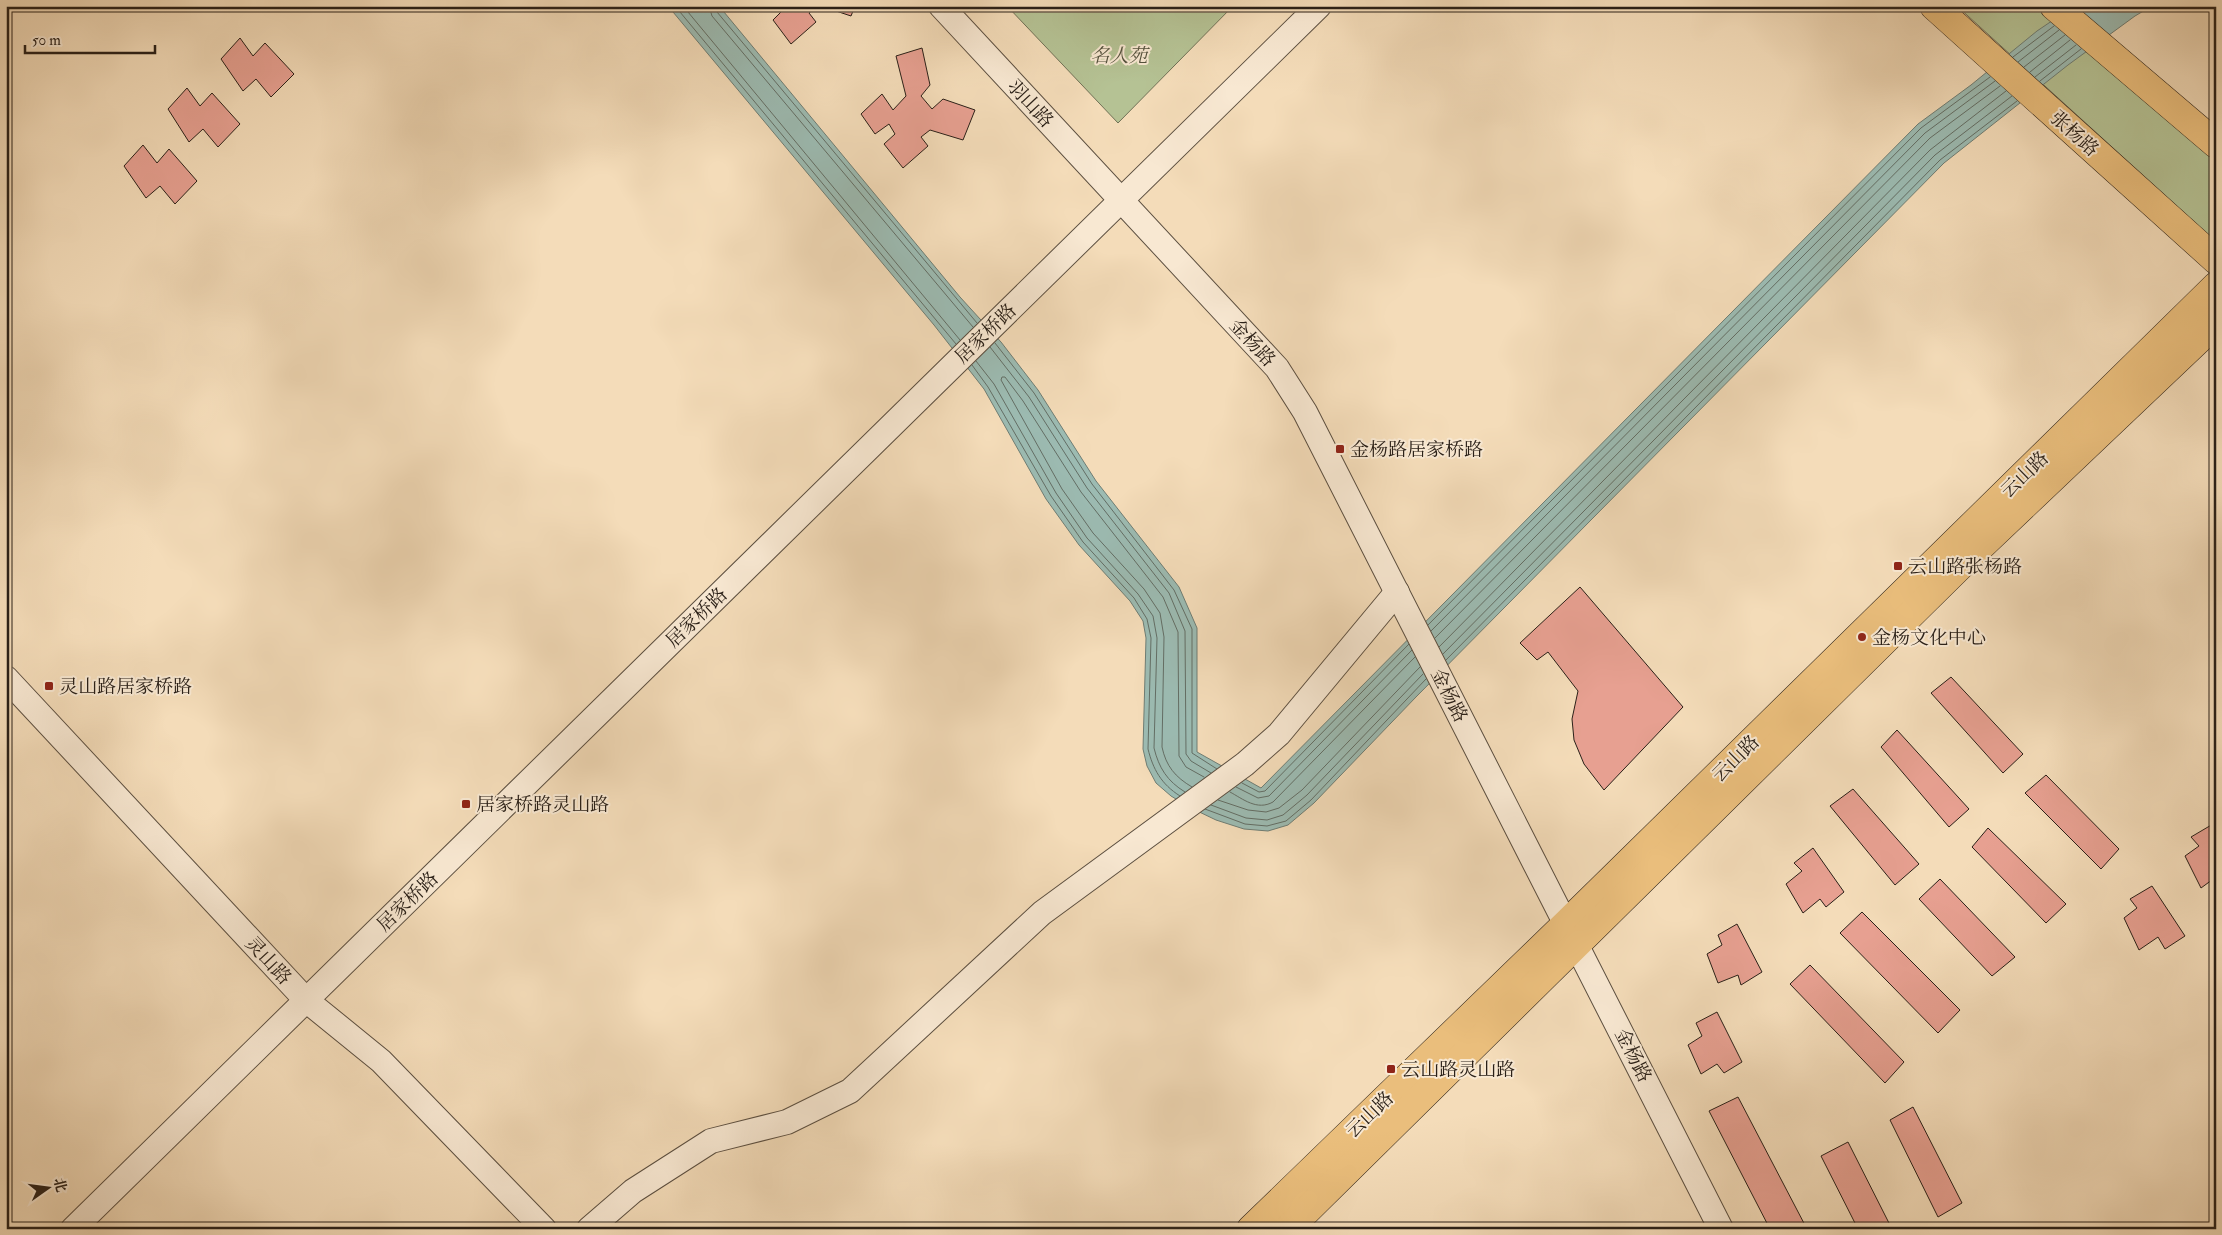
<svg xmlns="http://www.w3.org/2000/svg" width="2222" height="1235" viewBox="0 0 2222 1235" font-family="'IM FELL Double Pica','Noto Serif SC',serif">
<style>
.green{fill:#b5c294;stroke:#707156}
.water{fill:#9cbbb2;stroke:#6e7d74}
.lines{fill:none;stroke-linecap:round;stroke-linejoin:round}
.shore{stroke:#636e65;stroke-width:1}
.building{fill:#e7a091;stroke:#2a2018}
.minor-casing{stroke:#5c4f40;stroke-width:26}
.major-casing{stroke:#2a2018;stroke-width:29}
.minor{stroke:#f8e8d2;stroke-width:24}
.major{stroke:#eabe7c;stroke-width:28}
.poi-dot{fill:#8f2418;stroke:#f8e8d2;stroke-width:2}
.labels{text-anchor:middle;stroke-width:4;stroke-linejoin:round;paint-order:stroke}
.park-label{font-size:19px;font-style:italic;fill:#54513d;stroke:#f8e8d2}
.street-label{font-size:19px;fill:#2a2018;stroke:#f8e8d2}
.poi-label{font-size:19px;fill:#2a2018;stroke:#f8e8d2;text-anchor:start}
</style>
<rect width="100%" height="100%" fill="#f4dcb9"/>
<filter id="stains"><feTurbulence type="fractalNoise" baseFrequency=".004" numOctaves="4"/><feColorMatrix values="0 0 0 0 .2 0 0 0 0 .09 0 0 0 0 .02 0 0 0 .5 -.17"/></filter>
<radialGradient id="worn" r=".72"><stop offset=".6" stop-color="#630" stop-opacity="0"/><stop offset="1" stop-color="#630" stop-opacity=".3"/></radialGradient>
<g class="green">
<path d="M1007 6H1233L1118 123Z"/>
<path d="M1957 6H2039L2216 162V232L2212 238Z"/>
</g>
<path class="water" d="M668 6H719L960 297 1001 342 1038 390 1096 481 1179 587 1197 628V752L1261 788 1918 124 1971 85 2037 31 2074 6H2152L2135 16 2068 65 1944 163 1416 697 1314 803 1288 825 1268 831 1244 829 1216 820 1189 807 1171 796 1156 783 1147 766 1143 749 1146 638 1143 621 1130 601 1079 545 1046 499 984 389 934 325Z"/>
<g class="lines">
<g class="shore">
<path d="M675 6 956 344"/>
<path d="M683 6 960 340"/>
<path d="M709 6 712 16 973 327"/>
<path d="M715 6 717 12 977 323"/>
<path d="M2013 57 2054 26"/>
<path d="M2018 62 2059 30"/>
<path d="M2024 67 2065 35"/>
<path d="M2030 72 2070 40"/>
<path d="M2035 77 2076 45"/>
<path d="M2040 81 2081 49"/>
<path d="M995 343 1034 393 1092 484 1174 590 1192 629V753L1217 769"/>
<path d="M990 347 1029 397 1087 488 1169 593 1185 631 1186 754 1191 761 1211 773"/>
<path d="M976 361 994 384 1056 493 1087 538 1138 594 1153 616 1157 638 1154 748C1159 768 1167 781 1185 792"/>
<path d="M972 365 988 387 1051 496 1083 542 1134 598 1147 619 1151 638 1148 749C1153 769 1161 784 1180 796"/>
<path d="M1428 625 1921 128 1990 77"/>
<path d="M1431 631 1925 133 1995 81"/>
<path d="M1435 638 1930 138 2000 86"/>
<path d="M1439 647 1930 150 2006 91"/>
<path d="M1443 654 1935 155 2012 96"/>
<path d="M1446 660 1940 160 2017 101"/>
<path d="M1242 783 1259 792 1265 791 1409 644"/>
<path d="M1192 787C1175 777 1166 766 1162 747L1164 637 1160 613 1144 589 1093 533 1062 489 1001 380 1002 377H1005L1023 401 1081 492 1163 597 1178 632 1179 756 1186 767 1204 777"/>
<path d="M1236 787 1258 798 1269 796 1412 650"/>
<path d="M1230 792C1243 799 1257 811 1273 802L1415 657"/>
<path d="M1218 800 1248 810 1266 812 1279 808 1302 790 1420 667"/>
<path d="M1211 805 1246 818 1267 820 1283 815 1307 795 1423 674"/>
<path d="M1205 809 1245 824 1267 826 1286 821 1311 800 1426 679"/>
</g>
</g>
<g class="building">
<path d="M781 6H817L809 13 816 22 791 44 773 20 783 10Z"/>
<path d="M821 6H855L851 16Z"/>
<path d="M240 38 253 56 265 43 294 74 271 97 256 79 243 91 221 59Z"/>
<path d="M922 48 930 85 921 96 932 109 943 99 975 110 963 140 930 130 921 137 928 146 903 168 884 144 895 134 889 124 875 134 861 114 882 94 893 110 906 96 896 56Z"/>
<path d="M187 88 200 106 212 93 240 124 218 147 203 129 189 142 168 109Z"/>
<path d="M143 145 157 163 169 149 197 181 175 204 160 186 146 198 124 166Z"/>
<path d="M1580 587 1683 707 1604 790 1584 764 1574 740 1572 719 1578 691 1548 652 1537 660 1520 643Z"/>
<path d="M1951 677 2023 754 2003 773 1931 693Z"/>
<path d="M1897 730 1969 809 1949 827 1881 747Z"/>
<path d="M2046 775 2119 849 2101 869 2025 793Z"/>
<path d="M1853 789 1919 864 1895 885 1830 806Z"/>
<path d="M2213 824 2216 828V877L2201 888 2185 856 2199 846 2191 837Z"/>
<path d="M1988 828 2066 904 2046 923 1972 847Z"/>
<path d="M1813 848 1844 892 1826 907 1820 899 1803 913 1786 884 1802 871 1794 863Z"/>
<path d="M1940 879 2015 957 1992 976 1919 899Z"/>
<path d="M2152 886 2185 936 2165 949 2158 937 2139 950 2124 918 2137 908 2130 899Z"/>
<path d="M1862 912 1960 1010 1938 1033 1840 933Z"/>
<path d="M1737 924 1762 972 1741 985 1738 975 1718 983 1707 954 1722 945 1718 935Z"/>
<path d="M1810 965 1904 1062 1885 1083 1790 984Z"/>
<path d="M1717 1012 1742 1062 1724 1073 1717 1064 1701 1074 1688 1045 1702 1036 1696 1023Z"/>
<path d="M1738 1097 1807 1229H1770L1709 1111Z"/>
<path d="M1913 1107 1962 1203 1938 1217 1890 1120Z"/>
<path d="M1848 1142 1892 1229H1858L1821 1156Z"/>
</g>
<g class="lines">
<defs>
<g id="minor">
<path d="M941 6 1277 368 1305 412 1721 1229"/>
<path d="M6 678 306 1000 381 1061 544 1229"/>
<path d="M73 1229 1319 6"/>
<path d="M589 1229 633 1191 711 1141 787 1122 850 1091 1042 913 1245 764 1279 734 1397 592"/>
</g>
<g id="major">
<path d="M1934 6 2216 260"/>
<path d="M2054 6 2216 144"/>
<path d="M1251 1229 1567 923 2216 286"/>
<path d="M1288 1229 1961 565 2216 323"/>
</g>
</defs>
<use href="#minor" class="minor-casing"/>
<use href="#major" class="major-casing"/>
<use href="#minor" class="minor"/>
<use href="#major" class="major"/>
</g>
<g class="poi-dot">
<rect x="1335" y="444" width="10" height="10" rx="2.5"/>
<rect x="1893" y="561" width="10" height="10" rx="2.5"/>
<circle cx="1862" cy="637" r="5"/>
<rect x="44" y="681" width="10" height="10" rx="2.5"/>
<rect x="461" y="799" width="10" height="10" rx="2.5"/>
<rect x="1386" y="1064" width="10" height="10" rx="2.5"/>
</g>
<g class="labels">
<g class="park-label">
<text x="1119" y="62">名人苑</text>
</g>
<g class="street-label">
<text transform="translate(1031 103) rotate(47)" y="7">羽山路</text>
<text transform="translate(2075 133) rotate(42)" y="7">张杨路</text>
<text transform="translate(985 333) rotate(-44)" y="7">居家桥路</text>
<text transform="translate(1253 342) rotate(47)" y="7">金杨路</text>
<text transform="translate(2024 474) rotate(-44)" y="7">云山路</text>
<text transform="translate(696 617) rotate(-44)" y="7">居家桥路</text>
<text transform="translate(1450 695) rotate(63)" y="7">金杨路</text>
<text transform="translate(1735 758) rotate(-45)" y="7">云山路</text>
<text transform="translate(407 901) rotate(-44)" y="7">居家桥路</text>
<text transform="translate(269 960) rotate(47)" y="7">灵山路</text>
<text transform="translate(1634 1055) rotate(63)" y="7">金杨路</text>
<text transform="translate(1369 1114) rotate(-44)" y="7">云山路</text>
</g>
<g class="poi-label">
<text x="1350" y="456">金杨路居家桥路</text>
<text x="1908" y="573">云山路张杨路</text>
<text x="1872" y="644">金杨文化中心</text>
<text x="59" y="693">灵山路居家桥路</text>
<text x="476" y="811">居家桥路灵山路</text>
<text x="1401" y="1076">云山路灵山路</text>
</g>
</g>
<rect width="2222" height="1235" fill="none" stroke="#f4dcb9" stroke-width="25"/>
<rect x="8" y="8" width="2207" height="1220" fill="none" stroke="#2a2018" stroke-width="2.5"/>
<rect x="12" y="12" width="2197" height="1210" fill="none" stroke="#2a2018"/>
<g transform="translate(48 1188) rotate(76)" stroke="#f8e8d2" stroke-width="4" paint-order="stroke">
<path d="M0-4L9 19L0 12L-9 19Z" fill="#2a2018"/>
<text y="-8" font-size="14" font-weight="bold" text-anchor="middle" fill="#2a2018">北</text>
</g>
<path d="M25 45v8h130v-8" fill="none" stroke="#2a2018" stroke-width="2.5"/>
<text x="32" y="45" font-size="15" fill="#2a2018" stroke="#f8e8d2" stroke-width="4" paint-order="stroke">50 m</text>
<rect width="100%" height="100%" filter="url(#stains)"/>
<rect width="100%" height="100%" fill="url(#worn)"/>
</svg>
